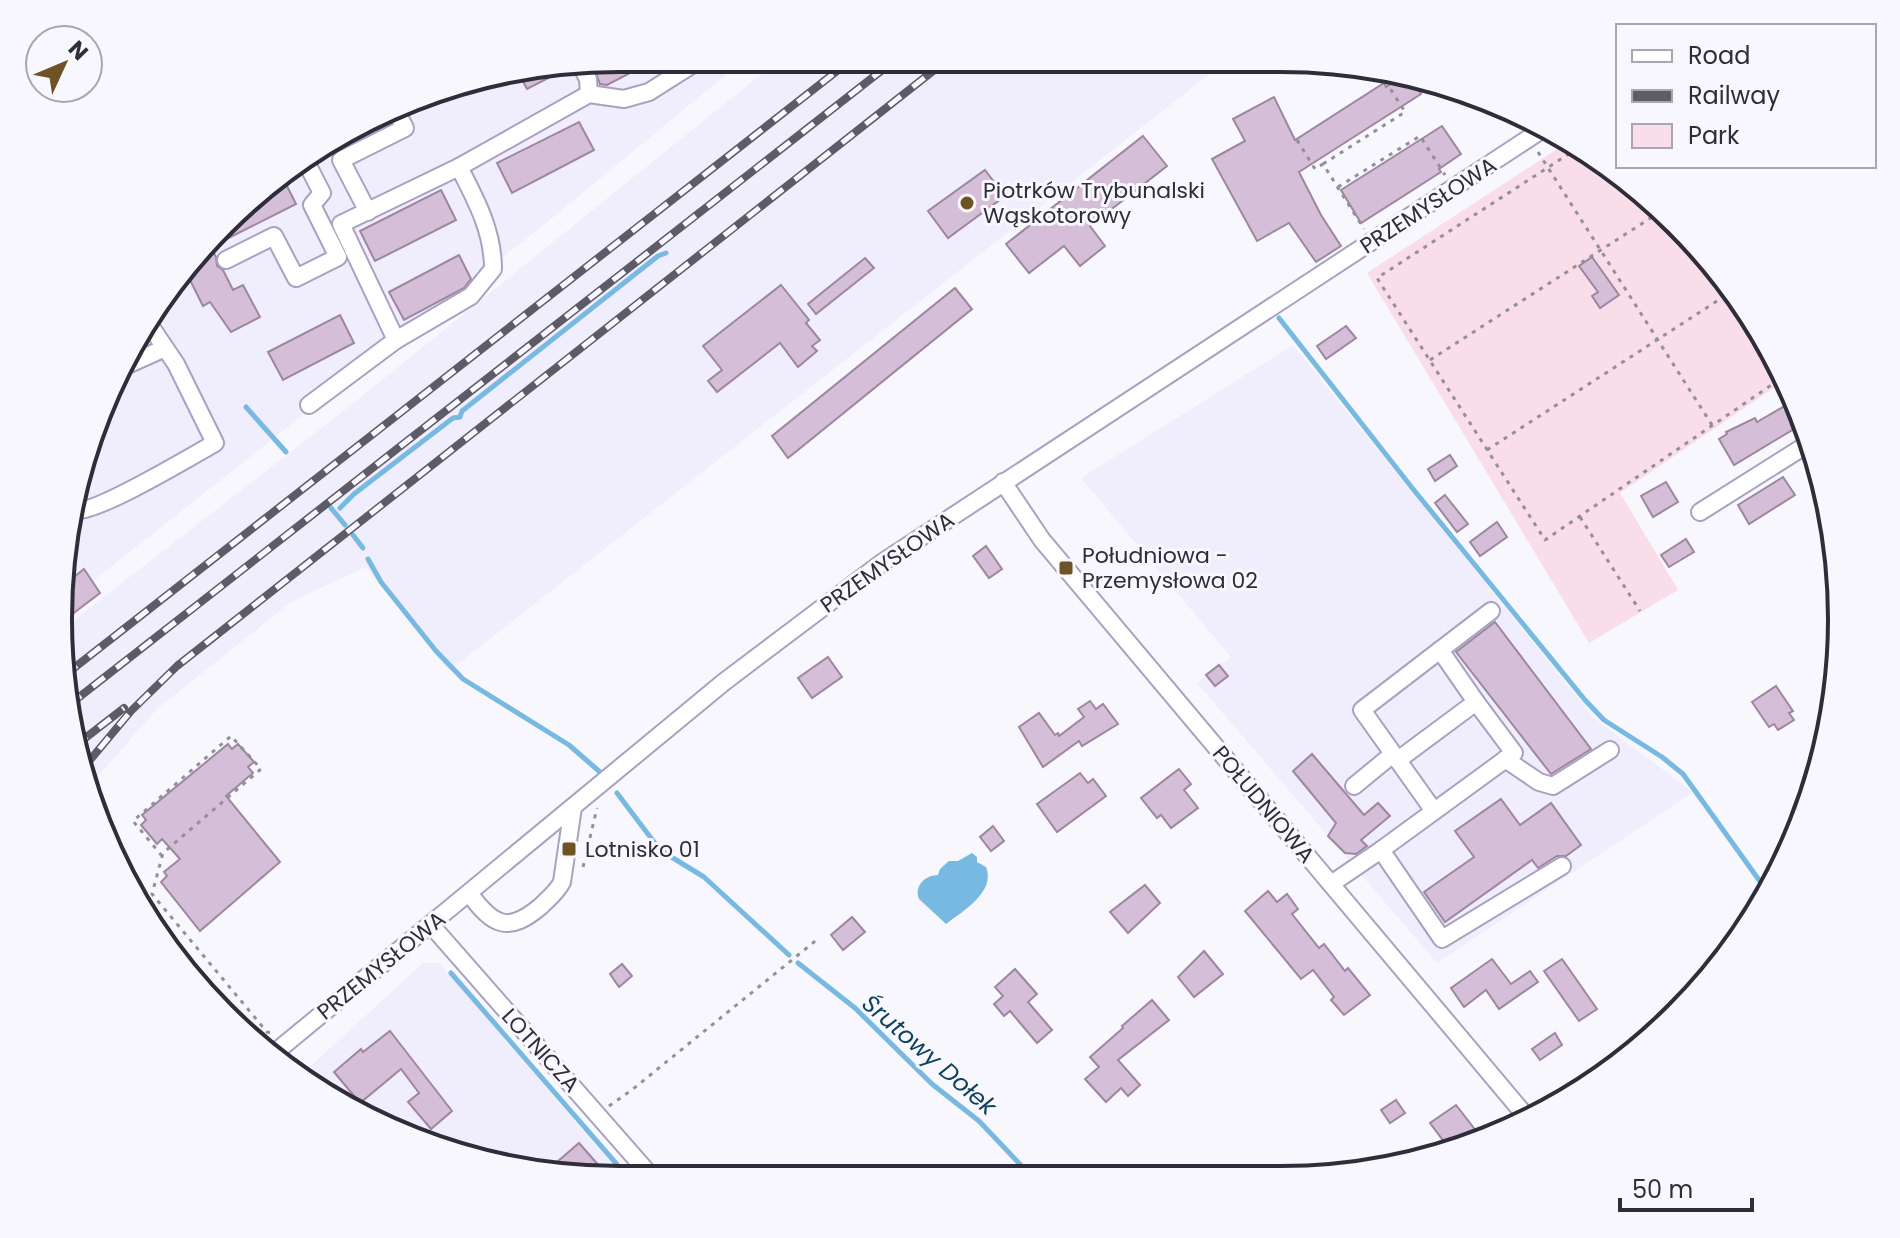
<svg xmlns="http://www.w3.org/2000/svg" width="1900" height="1238" viewBox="0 0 1900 1238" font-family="Poppins,sans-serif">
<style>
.built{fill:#f0edfd}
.green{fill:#f9dde8}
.water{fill:#77b9e0}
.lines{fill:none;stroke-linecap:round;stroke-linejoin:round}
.stream{stroke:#77b9e0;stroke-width:5}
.building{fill:#d5bed8;stroke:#9d87a0;stroke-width:2}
.minor-casing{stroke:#a8a2c0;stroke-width:20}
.path{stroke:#929099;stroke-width:3;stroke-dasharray:4 6;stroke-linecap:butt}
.minor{stroke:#fff;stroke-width:16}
.rail-casing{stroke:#5d5b66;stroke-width:8}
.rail{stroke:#f8f7fd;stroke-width:5;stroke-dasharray:15;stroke-linecap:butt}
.poi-dot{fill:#6e5325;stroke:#f8f7fd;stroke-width:3}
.labels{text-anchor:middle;stroke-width:6;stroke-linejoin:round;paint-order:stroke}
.poi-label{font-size:22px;fill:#302d3a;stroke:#f8f7fd;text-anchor:start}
.street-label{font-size:22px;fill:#302d3a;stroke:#f8f7fd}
.water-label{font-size:24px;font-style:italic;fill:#0e435e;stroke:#f8f7fd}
.rim{fill:none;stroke:#302d3a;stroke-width:4}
</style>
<rect width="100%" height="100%" fill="#f8f7fd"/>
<g class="built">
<path d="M619 58 745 59 546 223 60 607 88 438 174 277 307 153 439 88Z"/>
<path d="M780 59 1225 62 449 671 366 567 291 602 157 709 88 788 77 765 60 631 346 409Z"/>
<path d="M1293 345 1594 718 1693 792 1437 963 1197 683 1231 657 1081 478Z"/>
<path d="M423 963H439L622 1176 546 1175 404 1137 302 1074Z"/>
</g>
<path class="green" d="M1568 142 1651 197 1726 277 1787 379 1620 493 1678 590 1589 643 1367 273Z"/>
<path class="water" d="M972 853 977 857V862L986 867C996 892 963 911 946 924L919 899C914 886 925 875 938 875L940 869 949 861H958Z"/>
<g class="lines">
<g class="stream">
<path d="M1279 318 1413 489 1585 700 1604 720 1662 757 1683 774 1769 894"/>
<path d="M246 407 286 452"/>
<path d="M331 508 345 525"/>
<path d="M340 508 354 494 453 418 460 417 462 411 658 256 666 253"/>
<path d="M353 535 363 548"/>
<path d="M368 559 381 582 436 651 463 679 569 745 600 772"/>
<path d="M617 793 660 850 704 877 789 955"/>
<path d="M798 963 855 1008 932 1084 979 1121 1033 1178"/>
<path d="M451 973 627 1176"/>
</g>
</g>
<g class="building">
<path d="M619 58H659L607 85 600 84 592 62Z"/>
<path d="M563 67 564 70 527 89 519 74Z"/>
<path d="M1401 77 1412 80 1421 94 1299 172 1321 215 1341 246 1316 262 1289 223 1257 241 1212 159 1245 141 1233 119 1274 97 1295 140 1384 83 1386 87Z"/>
<path d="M579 122 594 150 512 193 497 163Z"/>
<path d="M1442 126 1461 154 1439 169 1441 172 1361 223 1341 190Z"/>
<path d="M1143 136 1167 166 1090 226 1105 246 1080 266 1064 246 1029 273 1006 244Z"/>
<path d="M985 170 1005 196 948 238 928 211Z"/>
<path d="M282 176 296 204 213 246 211 243Z"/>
<path d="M441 190 456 220 375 261 360 231Z"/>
<path d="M209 244 216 257 217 266 223 270 233 290 243 285 260 317 231 332 210 302 203 306 184 268Z"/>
<path d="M459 255 471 279 464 288 404 320 389 292Z"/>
<path d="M1592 257 1619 295 1600 308 1592 296 1598 292 1579 266Z"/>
<path d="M865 258 874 268 816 314 808 304Z"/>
<path d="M781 285 809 320 806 323 820 340 812 346 817 351 798 367 780 343 717 392 708 381 722 370 703 346Z"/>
<path d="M955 288 972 309 788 458 772 436Z"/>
<path d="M340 315 354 343 283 380 268 352Z"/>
<path d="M1346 326 1356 338 1326 359 1317 346Z"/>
<path d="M1795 400 1804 423 1734 465 1719 439 1727 434 1726 432 1755 418 1757 422Z"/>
<path d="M1450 455 1457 466 1435 481 1428 469Z"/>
<path d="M1783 477 1795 495 1749 524 1738 505Z"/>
<path d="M1666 482 1678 502 1653 517 1641 496Z"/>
<path d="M1445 495 1468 524 1457 532 1435 503Z"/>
<path d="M1497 522 1507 537 1480 556 1470 542Z"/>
<path d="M1686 539 1694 552 1669 567 1661 555Z"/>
<path d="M986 546 1002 569 989 578 973 556Z"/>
<path d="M84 569 100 593 67 618 60 609 64 585Z"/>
<path d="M1495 622 1591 749 1551 774 1456 652Z"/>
<path d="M828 657 842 677 812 698 798 678Z"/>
<path d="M1219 665 1228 676 1215 686 1206 675Z"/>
<path d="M1776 686 1793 711 1789 713 1794 720 1778 730 1774 724 1769 727 1752 702Z"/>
<path d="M1090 701 1096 709 1103 704 1118 724 1082 746 1079 741 1043 767 1019 727 1039 713 1055 735 1058 733 1059 736 1084 717 1078 709Z"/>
<path d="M228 744 232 749 238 744 254 762 248 767 253 773 226 796 280 862 200 931 161 882 167 876 164 872 180 859 162 839 157 844 141 825 146 820 142 815Z"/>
<path d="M1312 754 1364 815 1378 803 1390 816 1361 840 1367 846 1356 854 1345 853 1328 836 1336 823 1293 771Z"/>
<path d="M1179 769 1191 784 1184 790 1198 808 1171 828 1161 815 1157 818 1141 798Z"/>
<path d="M1080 773 1088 783 1093 779 1106 796 1057 832 1037 804Z"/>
<path d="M1501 799 1520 825 1551 803 1581 845 1566 856H1557L1538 868 1532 860 1445 922 1424 892 1474 857 1455 831Z"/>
<path d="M993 826 1004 841 991 851 980 837Z"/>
<path d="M1145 885 1160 903 1128 933 1110 912Z"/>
<path d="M1268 891 1277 902 1287 894 1298 909 1292 914 1319 948 1324 944 1345 971 1348 968 1370 995 1344 1015 1331 1000 1334 997 1313 970 1301 979 1245 911Z"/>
<path d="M852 917 865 932 843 950 831 935Z"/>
<path d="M1204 951 1223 974 1194 997 1178 977Z"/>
<path d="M1492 959 1511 984 1530 971 1538 982 1499 1009 1486 990 1464 1007 1451 988Z"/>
<path d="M1562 959 1597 1009 1579 1021 1544 971Z"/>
<path d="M622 964 632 976 619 987 610 974Z"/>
<path d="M1015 969 1037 994 1028 1002 1052 1030 1037 1043 1010 1011 1004 1016 994 1004 1003 996 995 987Z"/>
<path d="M1152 1000 1169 1020 1118 1060 1140 1085 1128 1096 1121 1088 1106 1102 1085 1079 1099 1067 1090 1057 1123 1028 1122 1026Z"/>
<path d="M390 1031 452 1111 431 1129 408 1102 419 1093 401 1069 360 1103 334 1072 361 1049 363 1052Z"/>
<path d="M1555 1033 1562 1045 1540 1060 1532 1049Z"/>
<path d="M1396 1100 1405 1113 1390 1123 1381 1110Z"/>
<path d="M1456 1105 1477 1132 1451 1151 1430 1123Z"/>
<path d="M579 1143 608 1176 543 1174Z"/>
</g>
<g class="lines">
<defs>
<g id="minor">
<path d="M580 64 588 79 589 94"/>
<path d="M368 212 341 160 405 128 395 109"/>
<path d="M226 260 274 236 296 278 338 257 312 205 322 193 303 156"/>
<path d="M396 340 341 224 459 167 589 94 624 99 649 92 701 59"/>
<path d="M127 365 165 348"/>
<path d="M309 405 396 340 471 296 493 269C493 231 476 200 459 167"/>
<path d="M1003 482 1042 540 1530 1121"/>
<path d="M76 510C95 514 192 456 215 443L176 364 149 324"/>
<path d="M1700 512 1811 442"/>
<path d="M1440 650 1476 702"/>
<path d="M1505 759 1539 782 1553 786 1610 750"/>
<path d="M1354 786 1393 754"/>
<path d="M1434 811 1362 710 1491 611"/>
<path d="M1381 850 1442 939 1562 866"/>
<path d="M1331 884 1381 850 1514 753 1476 702 1398 760"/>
<path d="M469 893C493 926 508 934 541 906 549 898 557 892 562 882L573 807"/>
<path d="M431 925 651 1176"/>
<path d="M272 1055 724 682 883 562 1546 127"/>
</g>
</defs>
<use href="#minor" class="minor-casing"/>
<g class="path">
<path d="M1297 140 1315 169 1323 164 1364 229"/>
<path d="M1578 148 1377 278 1545 540 1786 375"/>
<path d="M1538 152 1712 425"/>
<path d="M1323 164 1405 112 1386 82 1392 85"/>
<path d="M1338 187 1420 136 1445 175"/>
<path d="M1430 360 1663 210"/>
<path d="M1487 450 1734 290"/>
<path d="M1580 517 1640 611"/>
<path d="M162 856 133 821 231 736 261 769 163 853 152 894 267 1032 272 1033"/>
<path d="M583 867 597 808"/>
<path d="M609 1106 633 1089 819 938"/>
</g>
<use href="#minor" class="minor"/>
<defs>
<g id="rail">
<path d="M65 675 851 60"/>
<path d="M69 705 895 60"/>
<path d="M75 746 124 708"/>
<path d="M80 772 131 711 177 666 947 60"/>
</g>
</defs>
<use href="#rail" class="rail-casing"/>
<use href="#rail" class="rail"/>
</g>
<g class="poi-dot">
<circle cx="967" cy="203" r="8"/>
<rect x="1058" y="560" width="16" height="16" rx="4"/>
<rect x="561" y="841" width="16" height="16" rx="4"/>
</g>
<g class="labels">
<g class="poi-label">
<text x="983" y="198">Piotrków Trybunalski<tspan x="983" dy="25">Wąskotorowy</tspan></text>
<text x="1082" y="563">Południowa -<tspan x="1082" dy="25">Przemysłowa 02</tspan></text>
<text x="585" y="857">Lotnisko 01</text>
</g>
<g class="street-label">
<text transform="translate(1428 205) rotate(-33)" y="8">PRZEMYSŁOWA</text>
<text transform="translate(887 562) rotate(-35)" y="8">PRZEMYSŁOWA</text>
<text transform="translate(1264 804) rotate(50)" y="8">POŁUDNIOWA</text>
<text transform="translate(381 965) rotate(-39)" y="8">PRZEMYSŁOWA</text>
<text transform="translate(541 1050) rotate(48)" y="8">LOTNICZA</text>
</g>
<g class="water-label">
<text transform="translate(929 1055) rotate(41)" y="8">Śrutowy Dołek</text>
</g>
</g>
<path d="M0 0H1900V1238H0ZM619 72H1281A547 547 0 0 1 1828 619V619A547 547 0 0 1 1281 1166H619A547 547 0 0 1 72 619V619A547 547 0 0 1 619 72Z" fill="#f8f7fd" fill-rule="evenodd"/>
<path class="rim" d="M619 72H1281A547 547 0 0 1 1828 619V619A547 547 0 0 1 1281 1166H619A547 547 0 0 1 72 619V619A547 547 0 0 1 619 72Z"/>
<rect x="1616" y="24" width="260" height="144" fill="#f8f7fd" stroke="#a8a6af" stroke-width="2"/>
<rect x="1632" y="50" width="40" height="12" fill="#ffffff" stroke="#a8a6af" stroke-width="2"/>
<text x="1688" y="64" font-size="24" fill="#302d3a">Road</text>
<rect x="1632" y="90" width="40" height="12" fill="#5d5b66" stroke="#a8a6af" stroke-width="2"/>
<text x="1688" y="104" font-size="24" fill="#302d3a">Railway</text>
<rect x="1632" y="124" width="40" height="24" fill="#f9dde8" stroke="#a8a6af" stroke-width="2"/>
<text x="1688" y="144" font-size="24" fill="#302d3a">Park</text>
<g transform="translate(64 64) rotate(46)"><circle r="38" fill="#f8f7fd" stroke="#a8a6af" stroke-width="2"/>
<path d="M0-6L14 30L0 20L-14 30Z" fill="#6e5325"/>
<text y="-12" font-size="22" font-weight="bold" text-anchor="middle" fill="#302d3a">N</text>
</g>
<path d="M1620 1198v12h132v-12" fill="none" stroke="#302d3a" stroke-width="4"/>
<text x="1632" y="1198" font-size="24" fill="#302d3a" stroke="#f8f7fd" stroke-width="6" paint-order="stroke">50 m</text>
</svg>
